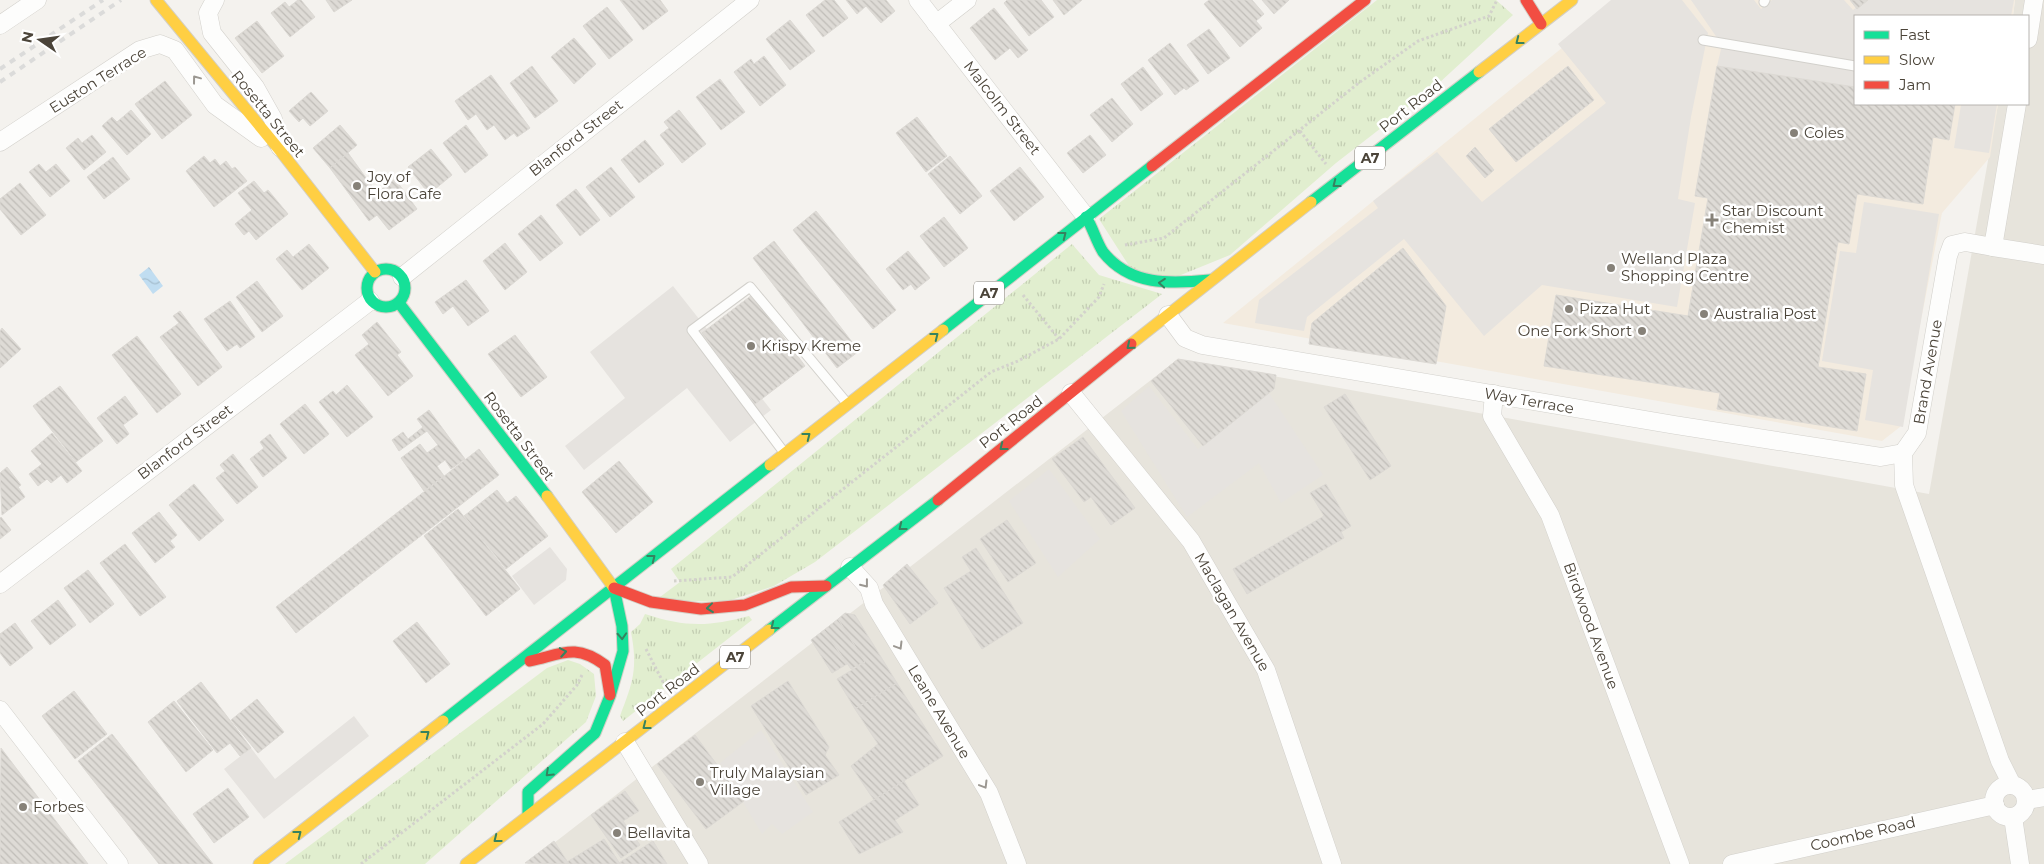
<svg xmlns="http://www.w3.org/2000/svg" width="2044" height="864" viewBox="0 0 2044 864" font-family="Montserrat,sans-serif">
<style>
.residential{fill:#e7e4dc}
.commercial{fill:#f3ebdf}
.grass{fill:url(#grass-tufts)}
.parking{fill:#e6e3df}
.water{fill:url(#water-waves)}
.building{fill:url(#building-back-hatch);stroke:#dcd9d4}
.lines{fill:none;stroke-linecap:round;stroke-linejoin:round}
.lane-casing{stroke:#d2d0cb;stroke-width:11}
.street-casing{stroke:#d2d0cb;stroke-width:19}
.fast-casing{stroke:#d3cfc5;stroke-width:13}
.slow-casing{stroke:#d3cfc5;stroke-width:13}
.jam-casing{stroke:#d3cfc5;stroke-width:13}
.path{stroke:#d3d2cc;stroke-width:3;stroke-dasharray:2.5 2.5;stroke-linecap:butt}
.lane{stroke:#fdfdfc;stroke-width:9}
.street{stroke:#fdfdfc;stroke-width:18}
.fast{stroke:#16e098;stroke-width:11}
.slow{stroke:#ffcf43;stroke-width:11}
.jam{stroke:#f24e42;stroke-width:11}
.rail{stroke:#dbdbda;stroke-width:4;stroke-dasharray:6 6;stroke-linecap:butt}
.oneway{stroke:#36825f}
.oneway2{stroke:#9b9791}
.poi-dot{fill:#868178;stroke:#fff;stroke-width:2}
.labels{text-anchor:middle;stroke-width:5;stroke-linejoin:round;paint-order:stroke}
.shield{fill:#fff;stroke:#817c74;stroke-width:1}
.shield-label{font-size:14px;font-weight:bold;fill:#4b4439}
.street-label{font-size:15px;fill:#4b4439;stroke:#fff}
.poi-label{font-size:15px;fill:#4b4439;stroke:#fff;text-anchor:start}
</style>
<defs>
<pattern id="grass-tufts" width="24" height="20" patternUnits="userSpaceOnUse" patternTransform="scale(1.25)"><rect width="24" height="20" fill="#e1eecf"/><path d="M3 7l-1-3M5 7V3M7 7l1-3M15 17l-1-3M17 17v-4M19 17l1-3" fill="none" stroke="#c3cdb2"/></pattern>
<pattern id="water-waves" width="16" height="10" patternUnits="userSpaceOnUse" patternTransform="scale(1.25)"><rect width="16" height="10" fill="#c0ddf1"/><path d="M0 5q4-4 8 0t8 0" fill="none" stroke="#a6bfcf"/></pattern>
<pattern id="building-back-hatch" width="6" height="6" patternUnits="userSpaceOnUse" patternTransform="scale(1.25)"><rect width="6" height="6" fill="#dedbd6"/><path d="M-1 5l2 2M0 0l6 6M5-1l2 2" fill="none" stroke="#c0bdb8"/></pattern>
</defs>
<rect width="100%" height="100%" fill="#f4f2ee"/>
<path class="residential" d="M2015 0H2044V864H527L1178 359 1929 494 1998 104H2028V16H2013Z"/>
<path class="commercial" d="M1621 0H2015L2013 16H1855V104H1998L1990 157 1942 213 1900 427 1882 441 1223 323Z"/>
<g class="grass">
<path d="M1377 0H1496L1513 15 1439 83 1336 163 1230 255 1171 279 1131 269 1099 219Z"/>
<path d="M1072 244 1099 275 1162 294 815 562 774 586 725 602 656 600 680 582 671 569Z"/>
<path d="M645 614C685 627 708 627 749 616L752 620 623 721 620 716C633 682 638 669 631 632L640 624Z"/>
<path d="M568 660 580 664 594 674 596 696 586 722 425 864H285L547 668Z"/>
</g>
<g class="parking">
<path d="M1611 0H1682L1708 33 1691 117 1678 199 1695 203 1677 307 1542 285 1484 336 1404 239 1307 317 1304 331 1255 323 1259 300 1378 208 1373 201 1437 152 1482 202 1606 103 1558 44Z"/>
<path d="M1691 0H1754L1761 9 1772 0H1844L1853 10 1866 0H2014L2011 16H1855V87L1717 66 1722 45Z"/>
<path d="M1958 104H1997L1989 153 1954 148 1961 105Z"/>
<path d="M1864 202 1939 214 1903 427 1865 420 1873 370 1822 361 1840 251 1856 253Z"/>
<path d="M673 286 771 410 730 442 687 388 584 470 565 446 625 398 590 352Z"/>
<path d="M1149 386 1198 449 1269 393 1323 475 1281 503 1259 463 1187 517 1121 411Z"/>
<path d="M1049 469 1100 539 1058 577 1009 501Z"/>
<path d="M550 547 567 569 566 580 534 605 512 576Z"/>
<path d="M354 716 369 736 264 819 224 769 251 748 275 779Z"/>
<path d="M761 730 813 812 782 834 772 824 762 834 720 763Z"/>
</g>
<path class="water" d="M149 267 163 286 153 294 139 275Z"/>
<g class="building">
<path d="M298 0H301L315 17 290 37 271 13 285 2 289 7Z"/>
<path d="M326 0H352L334 12Z"/>
<path d="M620 0H660L668 11 643 30Z"/>
<path d="M825 0H834L848 18 823 37 806 15Z"/>
<path d="M846 0H886L895 11 881 23 866 6 857 14Z"/>
<path d="M1007 0H1041L1054 17 1029 36 1004 3Z"/>
<path d="M1053 0H1082L1064 15Z"/>
<path d="M1209 0H1252L1264 14 1256 21 1262 28 1240 47 1204 4Z"/>
<path d="M1262 0H1289L1274 14Z"/>
<path d="M1850 0H1868L1857 9Z"/>
<path d="M607 7 633 40 609 59 583 26Z"/>
<path d="M994 8 1028 50 1018 58 1010 48 995 60 970 28Z"/>
<path d="M790 20 815 51 790 70 766 39Z"/>
<path d="M257 21 284 56 262 73 235 38Z"/>
<path d="M1209 29 1230 58 1208 74 1187 45Z"/>
<path d="M574 38 596 64 574 84 551 57Z"/>
<path d="M1170 43 1199 81 1186 90 1184 88 1175 95 1148 60Z"/>
<path d="M764 56 786 85 760 106 734 72 751 59 754 64Z"/>
<path d="M532 66 558 101 535 118 510 83Z"/>
<path d="M1568 66 1594 100 1516 162 1489 129Z"/>
<path d="M1717 66 1855 87V104H1955L1949 140 1933 137 1923 204 1857 194 1849 244 1838 242 1818 367 1866 374 1857 431 1717 409 1720 393 1544 366 1556 295 1688 316 1708 198 1695 196Z"/>
<path d="M1143 67 1163 94 1141 111 1121 84Z"/>
<path d="M491 75 530 128 517 137 514 133 505 140 494 125 487 130 476 114 468 120 455 101Z"/>
<path d="M720 79 745 112 721 130 696 97Z"/>
<path d="M165 81 192 115 162 139 135 104Z"/>
<path d="M311 92 328 111 310 126 303 118 299 122 289 111Z"/>
<path d="M1112 98 1133 124 1112 142 1090 115Z"/>
<path d="M131 110 151 134 127 155 102 126 112 117 117 122Z"/>
<path d="M679 110 706 144 682 163 660 135 669 128 664 122Z"/>
<path d="M917 117 947 156 926 172 896 133Z"/>
<path d="M340 125 357 145 330 168 313 148Z"/>
<path d="M466 125 488 155 465 173 443 143Z"/>
<path d="M92 135 106 152 84 170 66 148 78 138 82 143Z"/>
<path d="M1090 135 1106 155 1083 173 1067 153Z"/>
<path d="M645 140 664 164 639 183 621 160Z"/>
<path d="M1475 147 1494 170 1485 178 1466 156Z"/>
<path d="M431 149 452 175 429 194 408 167Z"/>
<path d="M348 153 377 193 395 179 417 209 389 230 377 215 369 221 330 168Z"/>
<path d="M204 156 210 163 215 159 220 166 226 161 232 169 235 167 247 181 214 207 186 171Z"/>
<path d="M950 156 982 196 960 214 928 174Z"/>
<path d="M113 157 130 179 104 199 87 177Z"/>
<path d="M39 164 46 172 56 164 70 181 50 197 29 172Z"/>
<path d="M611 167 635 197 610 217 586 187Z"/>
<path d="M1020 167 1044 197 1014 221 990 191Z"/>
<path d="M254 181 264 193 268 190 288 214 256 240 249 231 244 235 235 224 252 210 238 193Z"/>
<path d="M20 183 46 215 21 235 0 209V199Z"/>
<path d="M576 189 600 220 580 236 556 205Z"/>
<path d="M816 211 896 310 873 329 793 230Z"/>
<path d="M541 215 563 243 540 261 518 234Z"/>
<path d="M944 217 968 248 944 267 920 236Z"/>
<path d="M774 241 859 351 837 368 753 258Z"/>
<path d="M505 243 527 272 505 290 483 261Z"/>
<path d="M309 244 329 268 302 290 276 259 287 250 293 257Z"/>
<path d="M1403 248 1446 306 1436 364 1309 344 1312 323Z"/>
<path d="M908 251 930 278 915 290 911 284 903 290 886 269Z"/>
<path d="M466 280 489 311 468 326 453 306 443 314 435 302Z"/>
<path d="M257 281 283 316 262 332 236 297Z"/>
<path d="M752 295 805 366 755 404 702 333Z"/>
<path d="M230 301 255 337 240 348 237 344 227 351 204 319Z"/>
<path d="M180 311 222 367 198 386 160 337 179 323 173 316Z"/>
<path d="M377 322 401 352 397 355 413 376 388 396 355 355 369 344 362 335Z"/>
<path d="M2 328 21 349 0 368V331Z"/>
<path d="M515 335 547 377 521 397 488 354Z"/>
<path d="M137 336 181 394 157 413 112 355Z"/>
<path d="M1178 359 1276 375 1274 389 1203 446 1151 381Z"/>
<path d="M347 385 373 417 347 437 319 402 333 391 336 395Z"/>
<path d="M60 386 103 441 76 462 33 406Z"/>
<path d="M1345 394 1391 466 1370 480 1324 407Z"/>
<path d="M125 396 138 414 123 425 129 434 117 444 97 418Z"/>
<path d="M305 404 329 434 304 454 280 424Z"/>
<path d="M429 410 465 459 451 469 445 460 437 466 444 476 424 491 401 458 420 444 427 453 438 445 427 431 399 451 392 440 403 432 408 439 423 427 417 419Z"/>
<path d="M52 433 82 471 67 483 61 475 51 483 47 479 38 486 29 474 42 464 31 451Z"/>
<path d="M270 434 287 458 263 477 250 459 264 448 260 442Z"/>
<path d="M1083 437 1135 508 1111 525 1091 497 1084 502 1052 459Z"/>
<path d="M479 449 499 475 296 633 276 607Z"/>
<path d="M233 454 258 487 237 504 216 478 225 471 220 465Z"/>
<path d="M619 461 653 502 616 533 582 492Z"/>
<path d="M7 467 21 485 18 487 25 497 2 515 0 473Z"/>
<path d="M194 484 224 520 199 541 169 505Z"/>
<path d="M1326 484 1351 526 1341 532 1344 538 1247 594 1233 569 1324 516 1310 493Z"/>
<path d="M497 490 507 503 516 496 548 536 506 569 464 516Z"/>
<path d="M458 509 520 589 486 616 424 536Z"/>
<path d="M159 512 177 535 170 541 175 547 155 563 132 533Z"/>
<path d="M1 517 11 530 0 539V518Z"/>
<path d="M1007 520 1036 563 1008 582 980 539Z"/>
<path d="M125 544 166 597 140 616 100 563Z"/>
<path d="M976 548 1023 623 982 649 944 588 971 571 962 557Z"/>
<path d="M907 564 938 603 910 624 883 585Z"/>
<path d="M88 570 114 604 90 623 64 588Z"/>
<path d="M58 600 76 625 50 645 31 621Z"/>
<path d="M845 613 855 615 897 683 855 709 837 679 865 662 838 619Z"/>
<path d="M838 619 865 662 851 669 824 630Z"/>
<path d="M417 622 450 664 426 683 393 641Z"/>
<path d="M15 623 33 648 10 666 0 653V634Z"/>
<path d="M824 630 847 664 832 673 811 640Z"/>
<path d="M788 681 829 747 825 755 839 775 806 795 751 706Z"/>
<path d="M201 682 251 748 240 756 230 743 217 753 177 701Z"/>
<path d="M897 683 943 756 874 800 851 766 878 744 855 709Z"/>
<path d="M74 691 107 734 75 759 42 716Z"/>
<path d="M257 699 284 732 258 753 231 720Z"/>
<path d="M174 701 213 750 186 772 148 722Z"/>
<path d="M112 734 213 864H159L78 761Z"/>
<path d="M695 735 744 801 706 829 657 764Z"/>
<path d="M1 748 88 864H0Z"/>
<path d="M904 781 919 805 895 820 903 832 859 854 839 822Z"/>
<path d="M228 788 249 817 214 843 193 814Z"/>
<path d="M625 791 639 811 623 821 640 845 621 858 591 815Z"/>
<path d="M604 839 620 864H569L567 862Z"/>
<path d="M554 841 569 864 525 863Z"/>
<path d="M653 841 667 864H620L619 863Z"/>
</g>
<g class="lines">
<defs>
<g id="lane">
<path d="M1764 2 1765 0"/>
<path d="M1703 40 1855 66"/>
<path d="M783 451 692 330 750 287 846 402"/>
</g>
<g id="street">
<path d="M215 0 208 13 212 33 255 87 273 119 280 147"/>
<path d="M918 0 1086 217"/>
<path d="M936 24 967 0"/>
<path d="M0 25 37 0"/>
<path d="M2028 39 2034 0"/>
<path d="M0 142 140 50 160 44 175 50 215 105 261 138"/>
<path d="M1993 247 2044 255"/>
<path d="M402 277 750 0"/>
<path d="M1168 315 1185 338 1202 345 1675 425 1881 457 1903 453"/>
<path d="M1071 393 1191 541 1266 670 1332 864"/>
<path d="M1494 394 1492 416 1550 515 1680 864"/>
<path d="M850 567 869 588 874 604 989 793 1017 864"/>
<path d="M0 584 370 301"/>
<path d="M0 710 119 864"/>
<path d="M625 742 699 864"/>
<circle cx="2010" cy="801" r="16"/>
<path d="M2012 785 2000 761 1904 485 1903 453 1917 433 1948 256 1952 245 1965 242 1993 247 2017 104"/>
<path d="M2027 800 2044 797"/>
<path d="M2013 817 2020 864"/>
<path d="M1732 864 1995 805"/>
</g>
<g id="fast">
<path d="M1311 202 1479 72"/>
<path d="M1086 217C1093 228 1096 241 1103 252 1130 286 1170 284 1210 280"/>
<circle cx="386" cy="288" r="19"/>
<path d="M399 303 547 496"/>
<path d="M943 330 1152 166"/>
<path d="M769 630 938 500"/>
<path d="M443 721 770 465"/>
<path d="M528 815V792L595 733 610 696 623 651 622 626 614 588"/>
</g>
<g id="slow">
<path d="M156 0 282 153 375 272"/>
<path d="M1479 72 1572 0"/>
<path d="M1131 344 1311 202"/>
<path d="M770 465 943 330"/>
<path d="M547 496 614 588"/>
<path d="M259 864 443 721"/>
<path d="M466 864 769 630"/>
</g>
<g id="jam">
<path d="M1526 0 1541 24"/>
<path d="M1152 166 1365 0"/>
<path d="M938 500 1131 344"/>
<path d="M614 588 651 602 701 609 745 605 791 587 826 586"/>
<path d="M530 661C562 654 575 643 605 665L610 695"/>
</g>
</defs>
<use href="#lane" class="lane-casing"/>
<use href="#street" class="street-casing"/>
<use href="#fast" class="fast-casing"/>
<use href="#slow" class="slow-casing"/>
<use href="#jam" class="jam-casing"/>
<g class="path">
<path d="M1300 131 1326 164"/>
<path d="M1125 245 1164 238 1360 82 1418 41 1489 16 1497 0"/>
<path d="M1023 295 1059 339"/>
<path d="M674 581 732 577 991 372 1018 361 1059 339 1099 297 1104 284"/>
<path d="M646 649 664 684"/>
<path d="M361 864 543 724 577 685 582 675"/>
</g>
<use href="#lane" class="lane"/>
<use href="#street" class="street"/>
<use href="#fast" class="fast"/>
<use href="#slow" class="slow"/>
<use href="#jam" class="jam"/>
<g class="rail">
<path d="M0 69 103 0"/>
<path d="M0 82 121 0"/>
</g>
</g>
<defs><path id="oneway-chevron" d="M-2-3.5L2.5 0L-2 3.5" fill="none" stroke-width="1.6" stroke-linecap="round" stroke-linejoin="round" transform="scale(1.25)"/></defs>
<g class="oneway">
<use href="#oneway-chevron" transform="translate(1519 41) rotate(142)"/>
<use href="#oneway-chevron" transform="translate(1336 184) rotate(142)"/>
<use href="#oneway-chevron" transform="translate(1063 235) rotate(-38)"/>
<use href="#oneway-chevron" transform="translate(1162 283) rotate(-175)"/>
<use href="#oneway-chevron" transform="translate(935 336) rotate(-38)"/>
<use href="#oneway-chevron" transform="translate(1130 346) rotate(141)"/>
<use href="#oneway-chevron" transform="translate(807 436) rotate(-38)"/>
<use href="#oneway-chevron" transform="translate(1003 447) rotate(142)"/>
<use href="#oneway-chevron" transform="translate(902 527) rotate(142)"/>
<use href="#oneway-chevron" transform="translate(652 558) rotate(-38)"/>
<use href="#oneway-chevron" transform="translate(710 608) rotate(174)"/>
<use href="#oneway-chevron" transform="translate(774 626) rotate(142)"/>
<use href="#oneway-chevron" transform="translate(622 636) rotate(87)"/>
<use href="#oneway-chevron" transform="translate(563 652) rotate(-10)"/>
<use href="#oneway-chevron" transform="translate(646 726) rotate(142)"/>
<use href="#oneway-chevron" transform="translate(426 734) rotate(-38)"/>
<use href="#oneway-chevron" transform="translate(549 773) rotate(137)"/>
<use href="#oneway-chevron" transform="translate(298 834) rotate(-38)"/>
<use href="#oneway-chevron" transform="translate(497 839) rotate(142)"/>
</g>
<g class="oneway2">
<use href="#oneway-chevron" transform="translate(196 79) rotate(-127)"/>
<use href="#oneway-chevron" transform="translate(865 584) rotate(52)"/>
<use href="#oneway-chevron" transform="translate(899 646) rotate(59)"/>
<use href="#oneway-chevron" transform="translate(984 785) rotate(59)"/>
</g>
<g class="poi-dot">
<circle cx="1794" cy="133" r="5"/>
<circle cx="357" cy="186" r="5"/>
<path d="M1709.5 212.5h5v5h5v5h-5v5h-5v-5h-5v-5h5z"/>
<circle cx="1611" cy="268" r="5"/>
<circle cx="1569" cy="309" r="5"/>
<circle cx="1704" cy="314" r="5"/>
<circle cx="1642" cy="331" r="5"/>
<circle cx="751" cy="346" r="5"/>
<circle cx="700" cy="782" r="5"/>
<circle cx="23" cy="807" r="5"/>
<circle cx="617" cy="833" r="5"/>
</g>
<g class="labels">
<g class="shield">
<rect x="1355" y="146.5" width="30" height="23" rx="4"/>
<rect x="974" y="281.5" width="30" height="23" rx="4"/>
<rect x="720" y="645.5" width="30" height="23" rx="4"/>
</g>
<g class="shield-label">
<text x="1370" y="163">A7</text>
<text x="989" y="298">A7</text>
<text x="735" y="662">A7</text>
</g>
<g class="street-label">
<text transform="translate(98 80) rotate(-32)" y="5">Euston Terrace</text>
<text transform="translate(1411 106) rotate(-38)" y="5">Port Road</text>
<text transform="translate(1002 108) rotate(52)" y="5">Malcolm Street</text>
<text transform="translate(268 114) rotate(51)" y="5">Rosetta Street</text>
<text transform="translate(576 138) rotate(-38)" y="5">Blanford Street</text>
<text transform="translate(1928 372) rotate(-80)" y="5">Brand Avenue</text>
<text transform="translate(1529 401) rotate(10)" y="5">Way Terrace</text>
<text transform="translate(1011 422) rotate(-38)" y="5">Port Road</text>
<text transform="translate(519 436) rotate(53)" y="5">Rosetta Street</text>
<text transform="translate(185 442) rotate(-37)" y="5">Blanford Street</text>
<text transform="translate(1232 612) rotate(60)" y="5">Maclagan Avenue</text>
<text transform="translate(1591 626) rotate(70)" y="5">Birdwood Avenue</text>
<text transform="translate(668 690) rotate(-38)" y="5">Port Road</text>
<text transform="translate(939 712) rotate(59)" y="5">Leane Avenue</text>
<text transform="translate(1863 834) rotate(-13)" y="5">Coombe Road</text>
</g>
<g class="poi-label">
<text x="1804" y="138">Coles</text>
<text x="367" y="182">Joy of<tspan x="367" dy="17">Flora Cafe</tspan></text>
<text x="1722" y="216">Star Discount<tspan x="1722" dy="17">Chemist</tspan></text>
<text x="1621" y="264">Welland Plaza<tspan x="1621" dy="17">Shopping Centre</tspan></text>
<text x="1579" y="314">Pizza Hut</text>
<text x="1714" y="319">Australia Post</text>
<text x="1632" y="336" text-anchor="end">One Fork Short</text>
<text x="761" y="351">Krispy Kreme</text>
<text x="710" y="778">Truly Malaysian<tspan x="710" dy="17">Village</tspan></text>
<text x="33" y="812">Forbes</text>
<text x="627" y="838">Bellavita</text>
</g>
</g>
<rect x="1854" y="15" width="175" height="90" fill="#ffffff" stroke="#b7b4b0"/>
<rect x="1864" y="31" width="25" height="8" fill="#16e098" stroke="#b7b4b0"/>
<text x="1899" y="40" font-size="15" fill="#4b4439">Fast</text>
<rect x="1864" y="56" width="25" height="8" fill="#ffcf43" stroke="#b7b4b0"/>
<text x="1899" y="65" font-size="15" fill="#4b4439">Slow</text>
<rect x="1864" y="81" width="25" height="8" fill="#f24e42" stroke="#b7b4b0"/>
<text x="1899" y="90" font-size="15" fill="#4b4439">Jam</text>
<g transform="translate(40 40) rotate(283)" stroke="#ffffff" stroke-width="4" paint-order="stroke">
<path d="M0-4L9 19L0 12L-9 19Z" fill="#4b4439"/>
<text y="-8" font-size="14" font-weight="bold" text-anchor="middle" fill="#4b4439">N</text>
</g>
</svg>
